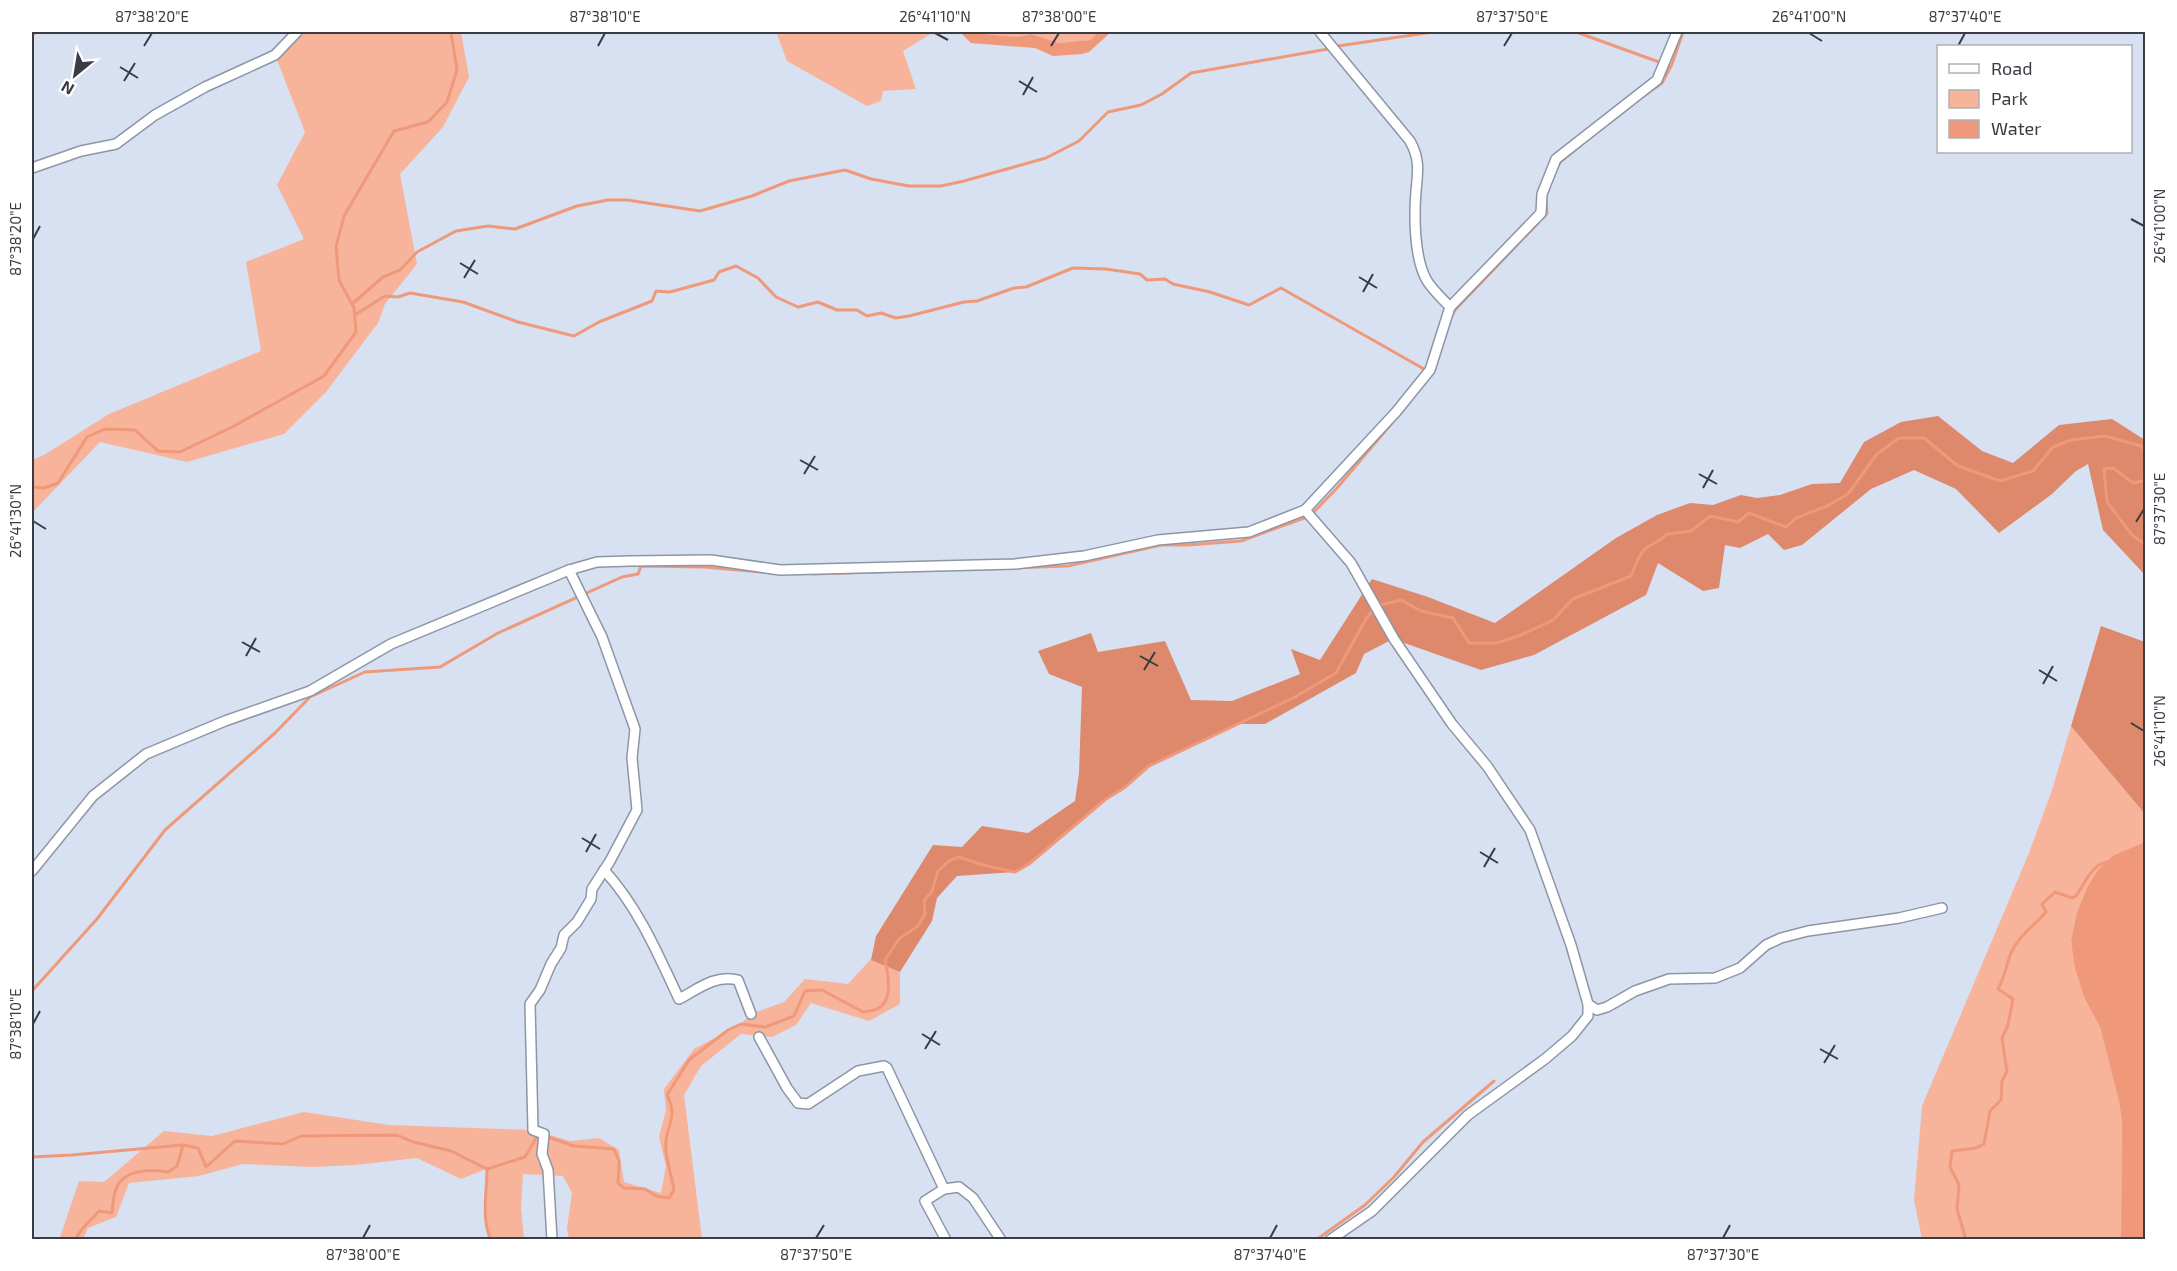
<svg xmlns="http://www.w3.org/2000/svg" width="2177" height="1271" viewBox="0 0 2177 1271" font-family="'Exo 2',sans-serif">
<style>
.green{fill:#f8b39b}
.forest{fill:#de896b}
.water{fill:#ef997a}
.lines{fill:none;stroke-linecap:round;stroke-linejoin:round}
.stream{stroke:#ef997a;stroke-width:3}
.street-casing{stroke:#8c96a5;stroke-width:12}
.street{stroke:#fff;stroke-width:9}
.ticks{fill:none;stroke:#383c43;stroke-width:2}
.neatline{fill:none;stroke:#383c43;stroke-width:2}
.ticks-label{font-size:15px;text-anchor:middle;fill:#383c43}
</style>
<rect width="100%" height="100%" fill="#d7e1f2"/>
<g class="green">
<path d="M297 32H461L469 77 443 127 400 174 417 264 385 304 378 323 326 392 284 434 187 462 100 442 32 513V460L44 455 109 414 261 351 246 262 304 239 277 185 305 132 275 55Z"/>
<path d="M776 32H934L903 51 916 89 883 91 881 101 867 106 787 61Z"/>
<path d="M980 32H1098L1092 40 1059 43 1031 34 1017 37 983 34Z"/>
<path d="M2071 726 2145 814V842L2114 855 2087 888 2077 912 2071 940 2085 999 2100 1027 2119 1100 2122 1122 2121 1239H1922L1914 1200 1922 1106 2029 853 2052 790Z"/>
<path d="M871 959 900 972V1004L869 1021 811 1003 796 1025 772 1037 741 1034 701 1066 684 1095 702 1239H569L567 1228 572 1193 563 1176 523 1174 521 1208 524 1239H491C481 1220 486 1191 486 1169L461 1179 417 1158 355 1165 313 1167 243 1164 199 1176 129 1183 116 1217 88 1228 83 1239 59 1240 79 1181 104 1182 164 1131 212 1136 304 1112 389 1125 533 1130 570 1141 599 1138 619 1150 624 1182 661 1193 666 1166 659 1137 666 1110 664 1089 694 1049 741 1024 751 1014 784 1002 805 979 848 984Z"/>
</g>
<g class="forest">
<path d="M1938 416 1982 451 2013 463 2059 425 2112 419 2145 440V575L2103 530 2088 464 2076 471 2052 494 1999 533 1956 489 1914 470 1871 489 1802 545 1784 550 1768 534 1740 548 1725 545 1719 588 1703 591 1658 563 1646 595 1534 655 1481 670 1393 639 1364 654 1356 673 1265 724H1238L1149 766 1124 788 1106 799 1029 864 1015 872 957 876 937 898 932 921 900 972 871 960 876 936 933 845 962 847 982 826 1028 833 1075 801 1079 773 1082 687 1049 674 1038 651 1091 633 1098 652 1165 641 1191 700 1232 701 1300 674 1291 649 1320 660 1372 579 1428 597 1495 623 1616 538 1657 515 1690 503 1713 505 1741 495 1757 498 1780 495 1812 484 1840 483 1864 442 1901 422Z"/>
<path d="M2101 626 2145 642V814L2071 726Z"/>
</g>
<g class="water">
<path d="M960 32H980L984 34 1017 37 1031 34 1059 43 1091 40 1098 32H1111L1089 52 1082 54 1053 56 1035 48 971 43Z"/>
<path d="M2145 839V1239H2121L2122 1122 2119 1101 2100 1027 2085 999 2075 968 2071 940 2077 912 2087 888 2097 871 2114 855 2145 842Z"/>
</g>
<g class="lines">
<g class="stream">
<path d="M1576 32 1659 62"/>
<path d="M32 34 38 32"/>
<path d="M1338 46 1433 32"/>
<path d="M1642 97 1662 83 1672 64 1683 32"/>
<path d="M1557 168 1560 162 1575 150"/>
<path d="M1543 218 1547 213 1546 199"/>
<path d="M352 304 383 277 400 270 417 252 456 231 488 226 515 229 577 206 608 200H627L700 211 752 196 789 181 845 170 871 179 909 186H941L964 181 1046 158 1079 141 1108 112 1141 105 1162 94 1191 73 1328 49"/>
<path d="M355 315 385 296 398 297 410 293 463 302 518 322 574 336 599 322 652 301 656 291 670 292 714 280 719 272 736 266 758 278 776 297 798 307 818 302 837 310H857L867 316 881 313 896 318 909 316 964 302 977 301 1014 288 1026 287 1073 268 1106 269 1140 274 1147 280 1165 279 1173 284 1210 292 1249 305 1281 288 1424 369"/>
<path d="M1451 317 1455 310 1538 223"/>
<path d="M2146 480 2133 483 2113 468 2104 469 2107 502 2132 535 2146 545"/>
<path d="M32 487 44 488 58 483 87 437 105 429 135 430 158 451 180 452 234 426 324 376 356 332 354 308 339 280 336 247 344 216 394 131 428 122 447 102 457 70 451 32"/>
<path d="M812 574 1068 566 1161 545H1187L1241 541 1310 516 1337 488 1408 404"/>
<path d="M32 991 97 919 165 830 275 733 310 697 365 672 440 667 498 633 622 577 638 574 641 566 704 567 772 573"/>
<path d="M545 1136 574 1146 614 1149 619 1161 618 1183 624 1188 645 1189 656 1196 669 1198 674 1190C672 1177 667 1164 666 1151 663 1127 680 1120 667 1095L689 1060 728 1030 741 1024 765 1027 794 1016 805 991 822 990 863 1012C868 1011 874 1011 877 1009 894 1001 888 974 885 960L899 939 918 926 925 914 924 901 932 891 938 871 949 861 959 857 983 865 1015 872 1029 864 1106 799 1124 788 1149 766 1293 698 1336 673 1366 619 1376 606 1401 600 1421 611 1453 618 1469 643H1497L1521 635 1553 620 1573 599 1631 576C1635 567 1638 555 1645 549 1652 543 1661 541 1667 534L1691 531 1710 516 1738 522 1749 513 1786 527 1796 518 1827 506 1848 494 1877 454 1899 438H1924L1958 466 2000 481 2033 471 2053 447 2071 440 2105 436 2141 446 2146 451"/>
<path d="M32 1157 72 1155 182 1145"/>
<path d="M487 1169C487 1191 481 1220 491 1240"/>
<path d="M75 1240C83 1225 89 1223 99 1211L112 1213C113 1205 113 1196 116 1189 123 1169 151 1169 168 1172L177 1166 183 1145 198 1148 206 1167 235 1141 283 1144 301 1136 397 1135 413 1142 451 1151 487 1169 525 1157 538 1135"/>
<path d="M1316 1240 1365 1205 1394 1177 1423 1142 1494 1081"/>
<path d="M1966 1240 1957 1209 1959 1185 1950 1167 1952 1151 1976 1148 1984 1144 1990 1111 2001 1100 2002 1081 2007 1071 2002 1038 2008 1025 2013 999 1998 989C2005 977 2006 965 2011 953 2018 936 2035 925 2046 912L2042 904 2055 892 2072 898 2076 896C2085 883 2093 862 2109 862"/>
</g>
<defs>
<g id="street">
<path d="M1320 32 1410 141C1420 159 1418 171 1416 191 1414 216 1414 256 1426 279 1432 290 1442 298 1450 307"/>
<path d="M32 168 81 151 116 144 155 115 205 87 275 55 297 32"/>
<path d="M1305 510 1351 563 1394 639 1452 724 1487 766 1530 830 1571 945 1588 1004V1016L1572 1036 1545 1059 1468 1115 1372 1211 1330 1240"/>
<path d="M604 870C638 907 658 954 679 999 698 989 716 974 738 980L751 1014"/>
<path d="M32 871 93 796 146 754 225 721 310 691 391 644 569 570 597 562 630 561 711 560 780 570 1015 564 1084 556 1158 540 1249 532 1305 510 1396 412 1430 370 1450 307 1541 213 1542 194 1556 159 1657 80 1677 32"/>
<path d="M1588 1004 1597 1010 1607 1007 1635 991 1669 979 1715 978 1740 968 1766 945 1781 938 1808 931 1899 918 1942 908"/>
<path d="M759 1037 787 1088 798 1103 808 1104 858 1071 884 1066 887 1068 944 1189 925 1201 946 1240"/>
<path d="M944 1189 959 1187 973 1198 1001 1240"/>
<path d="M552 1240 548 1170 542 1154 544 1134 533 1130 530 1004 540 990 551 964 561 948 564 935 577 922 591 899 592 889 610 861 637 810 632 758 635 729 602 637 569 570"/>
</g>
</defs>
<use href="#street" class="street-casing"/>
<use href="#street" class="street"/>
</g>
<path class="ticks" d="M935 33 948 40M1809 33 1822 41M144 46 152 33M598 46 605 33M1051 46 1059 33M1504 46 1512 33M1958 46 1965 33M120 67 138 78M124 81 135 63M1019 81 1037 92M1023 95 1033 77M2131 219 2144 226M33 239 40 226M460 263 478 274M1359 277 1377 288M464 278 475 260M1363 292 1373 274M800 460 818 470M804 474 815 456M1699 474 1717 484M1703 488 1713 470M33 521 46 529M2136 522 2144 509M242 642 260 652M246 656 256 638M1140 656 1158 666M1144 670 1155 652M2039 670 2057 681M2043 684 2053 666M2131 723 2144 731M582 838 600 849M586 852 596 834M1480 852 1498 863M1484 867 1495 848M33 1024 40 1011M922 1034 940 1045M925 1049 936 1031M1820 1049 1838 1059M1824 1063 1835 1045M363 1238 370 1225M816 1238 824 1225M1270 1238 1277 1225M1723 1238 1730 1225"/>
<rect width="2177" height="1271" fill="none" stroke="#ffffff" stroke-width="66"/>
<rect x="1937" y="45" width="195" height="108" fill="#ffffff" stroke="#afb1b4" stroke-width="1.5"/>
<rect x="1949" y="64" width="30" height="9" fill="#ffffff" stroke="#afb1b4" stroke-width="1.5"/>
<text x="1991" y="75" font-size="18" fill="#383c43">Road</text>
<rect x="1949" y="90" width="30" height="18" fill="#f8b39b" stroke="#afb1b4" stroke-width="1.5"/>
<text x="1991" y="105" font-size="18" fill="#383c43">Park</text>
<rect x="1949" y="120" width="30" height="18" fill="#ef997a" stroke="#afb1b4" stroke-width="1.5"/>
<text x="1991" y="135" font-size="18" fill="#383c43">Water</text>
<g transform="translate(75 75) rotate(210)" stroke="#ffffff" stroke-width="4.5" paint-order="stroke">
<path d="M0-4.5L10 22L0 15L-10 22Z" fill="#383c43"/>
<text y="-9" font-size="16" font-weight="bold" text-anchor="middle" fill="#383c43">N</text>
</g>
<rect x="33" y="33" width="2111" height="1205" class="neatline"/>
<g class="ticks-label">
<text x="152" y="22">87°38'20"E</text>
<text x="605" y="22">87°38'10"E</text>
<text x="935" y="22">26°41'10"N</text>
<text x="1059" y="22">87°38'00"E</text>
<text x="1512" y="22">87°37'50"E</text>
<text x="1809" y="22">26°41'00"N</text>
<text x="1965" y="22">87°37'40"E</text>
<text transform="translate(2160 226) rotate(-90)" y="5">26°41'00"N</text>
<text transform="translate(16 239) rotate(-90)" y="5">87°38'20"E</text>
<text transform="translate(2160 509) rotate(-90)" y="5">87°37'30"E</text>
<text transform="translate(16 521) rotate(-90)" y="5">26°41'30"N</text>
<text transform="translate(2160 731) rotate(-90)" y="5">26°41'10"N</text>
<text transform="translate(16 1024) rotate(-90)" y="5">87°38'10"E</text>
<text x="363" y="1260">87°38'00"E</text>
<text x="816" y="1260">87°37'50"E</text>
<text x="1270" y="1260">87°37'40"E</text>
<text x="1723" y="1260">87°37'30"E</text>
</g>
</svg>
